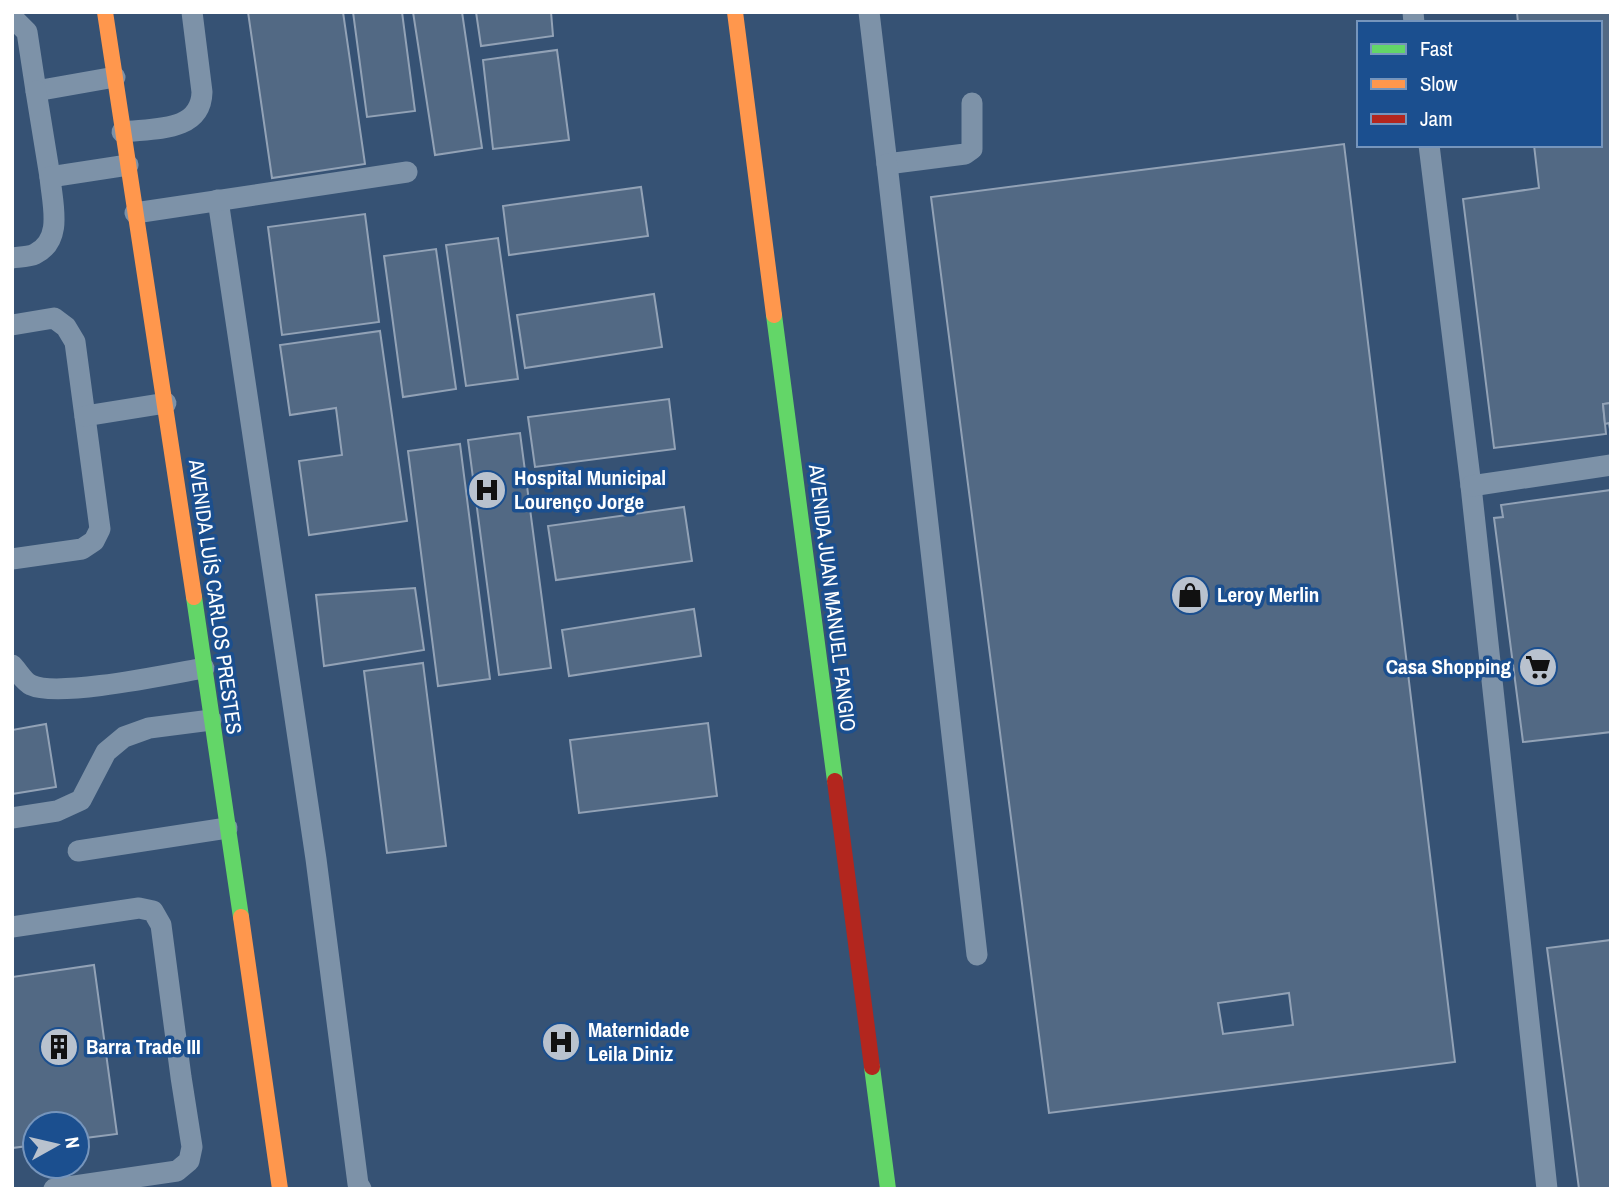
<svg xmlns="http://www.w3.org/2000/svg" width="1623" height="1201" viewBox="0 0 1623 1201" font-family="'Archivo Narrow',sans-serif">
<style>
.building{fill:#526984;stroke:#92a2b6;stroke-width:2;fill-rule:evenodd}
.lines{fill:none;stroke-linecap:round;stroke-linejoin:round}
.lane{stroke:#7d92a8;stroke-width:21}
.fast{stroke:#63d668;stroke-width:16}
.slow{stroke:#ff974d;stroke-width:16}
.jam{stroke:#b3261e;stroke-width:16}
.labels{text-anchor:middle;stroke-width:7;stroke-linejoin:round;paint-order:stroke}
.poi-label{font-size:21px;font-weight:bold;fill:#fff;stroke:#1b4f8f;text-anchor:start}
.street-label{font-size:21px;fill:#fff;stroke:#1b4f8f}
</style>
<rect width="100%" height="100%" fill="#365274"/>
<g class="building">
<path d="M248 12H343L365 164 272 178Z"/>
<path d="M353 12H402L415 111 367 117Z"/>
<path d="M413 12H462L482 148 435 155Z"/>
<path d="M476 12H551L553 36 481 46Z"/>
<path d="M1517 12H1611V403L1603 404 1606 434 1494 448 1463 199 1539 188 1534 145H1600V23H1518Z"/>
<path d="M557 50 569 140 493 149 483 60Z"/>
<path d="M1344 144 1455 1062 1049 1113 931 197ZM1289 993 1293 1025 1223 1034 1218 1003Z"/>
<path d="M641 187 648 236 509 255 503 206Z"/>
<path d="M365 214 379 322 282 335 268 227Z"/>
<path d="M498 238 518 379 466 386 446 245Z"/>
<path d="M436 249 456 389 403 397 384 256Z"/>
<path d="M654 294 662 347 525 368 517 315Z"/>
<path d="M380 331 407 521 309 535 299 461 342 455 336 408 290 415 280 345Z"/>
<path d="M669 399 675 449 535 467 528 417Z"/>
<path d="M1611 403V435L1609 423 1605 424 1603 404Z"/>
<path d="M520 433 551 668 499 675 468 440Z"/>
<path d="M460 444 490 679 438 686 408 451Z"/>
<path d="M1611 490V732L1523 742 1494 518 1503 517 1501 505Z"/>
<path d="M684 507 692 561 556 580 548 526Z"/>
<path d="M415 588 424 650 324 666 316 595Z"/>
<path d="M694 609 701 656 569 676 562 630Z"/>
<path d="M423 663 446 846 387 853 364 671Z"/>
<path d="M708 723 717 796 579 813 570 740Z"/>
<path d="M46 724 56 787 12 794V730Z"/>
<path d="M1611 940V1189H1579L1547 948Z"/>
<path d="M94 965 117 1134 77 1139V1124H35V1145L12 1148V977Z"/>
</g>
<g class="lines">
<g class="lane">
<path d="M869 12 887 164 965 154 972 149V103"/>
<path d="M1413 12 1414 23"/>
<path d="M12 17 27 32 36 91 115 77"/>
<path d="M36 91 50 177"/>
<path d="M122 132C153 128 201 133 202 92L192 12"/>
<path d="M1429 145 1471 486 1547 1189"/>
<path d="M887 164 977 955"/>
<path d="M218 200 316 859 358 1184 361 1189"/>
<path d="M135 213 407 172"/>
<path d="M12 258C19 257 29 257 35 254 64 240 52 203 50 177L128 165"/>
<path d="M12 325 54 318 66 327 75 342 100 529 94 541 82 549 12 559"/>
<path d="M85 416 166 403"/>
<path d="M1471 486 1611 465"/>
<path d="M12 665C18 671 24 682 31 685 58 698 170 674 204 668"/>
<path d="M12 818 57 811 81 800 106 752 124 737 149 728 211 720"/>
<path d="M78 851 227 828"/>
<path d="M12 927 139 908 153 911 161 925 181 1077 192 1147 189 1161 177 1171 54 1189"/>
</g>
<g class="fast">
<path d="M774 315 835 781"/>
<path d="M194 597 241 917"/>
<path d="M872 1067 888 1189"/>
</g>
<g class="slow">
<path d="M105 12 194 597"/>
<path d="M735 12 774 315"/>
<path d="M241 917 280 1189"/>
</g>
<path class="jam" d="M835 781 872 1067"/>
</g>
<defs>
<symbol id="hospital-disc" viewBox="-11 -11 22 22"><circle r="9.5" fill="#b9c2ce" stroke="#1b4f8f"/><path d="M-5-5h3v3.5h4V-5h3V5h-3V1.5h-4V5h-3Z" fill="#111"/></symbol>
<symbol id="shop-disc" viewBox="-11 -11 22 22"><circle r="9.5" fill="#b9c2ce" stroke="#1b4f8f"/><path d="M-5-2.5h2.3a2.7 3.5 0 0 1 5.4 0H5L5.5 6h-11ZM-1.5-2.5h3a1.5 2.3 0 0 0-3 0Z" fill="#111"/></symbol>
<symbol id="supermarket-disc" viewBox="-11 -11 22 22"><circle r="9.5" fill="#b9c2ce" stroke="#1b4f8f"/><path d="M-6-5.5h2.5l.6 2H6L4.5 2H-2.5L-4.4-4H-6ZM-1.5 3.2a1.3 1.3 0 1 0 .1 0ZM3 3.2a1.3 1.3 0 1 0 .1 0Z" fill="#111"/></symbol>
<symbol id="building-disc" viewBox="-11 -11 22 22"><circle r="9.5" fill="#b9c2ce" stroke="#1b4f8f"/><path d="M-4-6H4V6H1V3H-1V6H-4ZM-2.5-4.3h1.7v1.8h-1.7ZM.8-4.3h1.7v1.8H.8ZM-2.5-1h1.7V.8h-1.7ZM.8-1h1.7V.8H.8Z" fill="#111"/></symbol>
</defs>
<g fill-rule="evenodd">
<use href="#hospital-disc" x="465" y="468" width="44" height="44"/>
<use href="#shop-disc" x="1168" y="573" width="44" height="44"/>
<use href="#supermarket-disc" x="1516" y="645" width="44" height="44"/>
<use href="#hospital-disc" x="539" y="1020" width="44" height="44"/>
<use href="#building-disc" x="37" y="1025" width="44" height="44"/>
</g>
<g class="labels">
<g class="poi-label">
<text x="514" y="485">Hospital Municipal<tspan x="514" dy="24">Lourenço Jorge</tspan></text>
<text x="1217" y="602">Leroy Merlin</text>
<text x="1511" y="674" text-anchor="end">Casa Shopping</text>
<text x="588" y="1037">Maternidade<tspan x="588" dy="24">Leila Diniz</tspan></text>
<text x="86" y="1054">Barra Trade III</text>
</g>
<g class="street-label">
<text transform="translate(215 597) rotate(82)" y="7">AVENIDA LUÍS CARLOS PRESTES</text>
<text transform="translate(832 598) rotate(83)" y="7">AVENIDA JUAN MANUEL FANGIO</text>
</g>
</g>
<rect width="1623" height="1201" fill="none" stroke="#ffffff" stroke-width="28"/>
<rect x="1357" y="21" width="245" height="126" fill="#1b4f8f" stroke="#7695bc" stroke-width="2"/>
<rect x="1371" y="44" width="35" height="10" fill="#63d668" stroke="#7695bc" stroke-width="2"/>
<text x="1420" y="56" font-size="21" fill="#ffffff">Fast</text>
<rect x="1371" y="79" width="35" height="10" fill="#ff974d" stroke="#7695bc" stroke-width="2"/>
<text x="1420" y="91" font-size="21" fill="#ffffff">Slow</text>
<rect x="1371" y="114" width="35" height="10" fill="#b3261e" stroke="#7695bc" stroke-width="2"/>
<text x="1420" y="126" font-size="21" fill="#ffffff">Jam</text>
<g transform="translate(56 1145) rotate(82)"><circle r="33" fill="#1b4f8f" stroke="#7695bc" stroke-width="2"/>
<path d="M0-5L12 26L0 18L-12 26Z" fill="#b9c2ce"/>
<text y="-10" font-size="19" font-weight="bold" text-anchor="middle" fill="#ffffff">N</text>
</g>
</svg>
